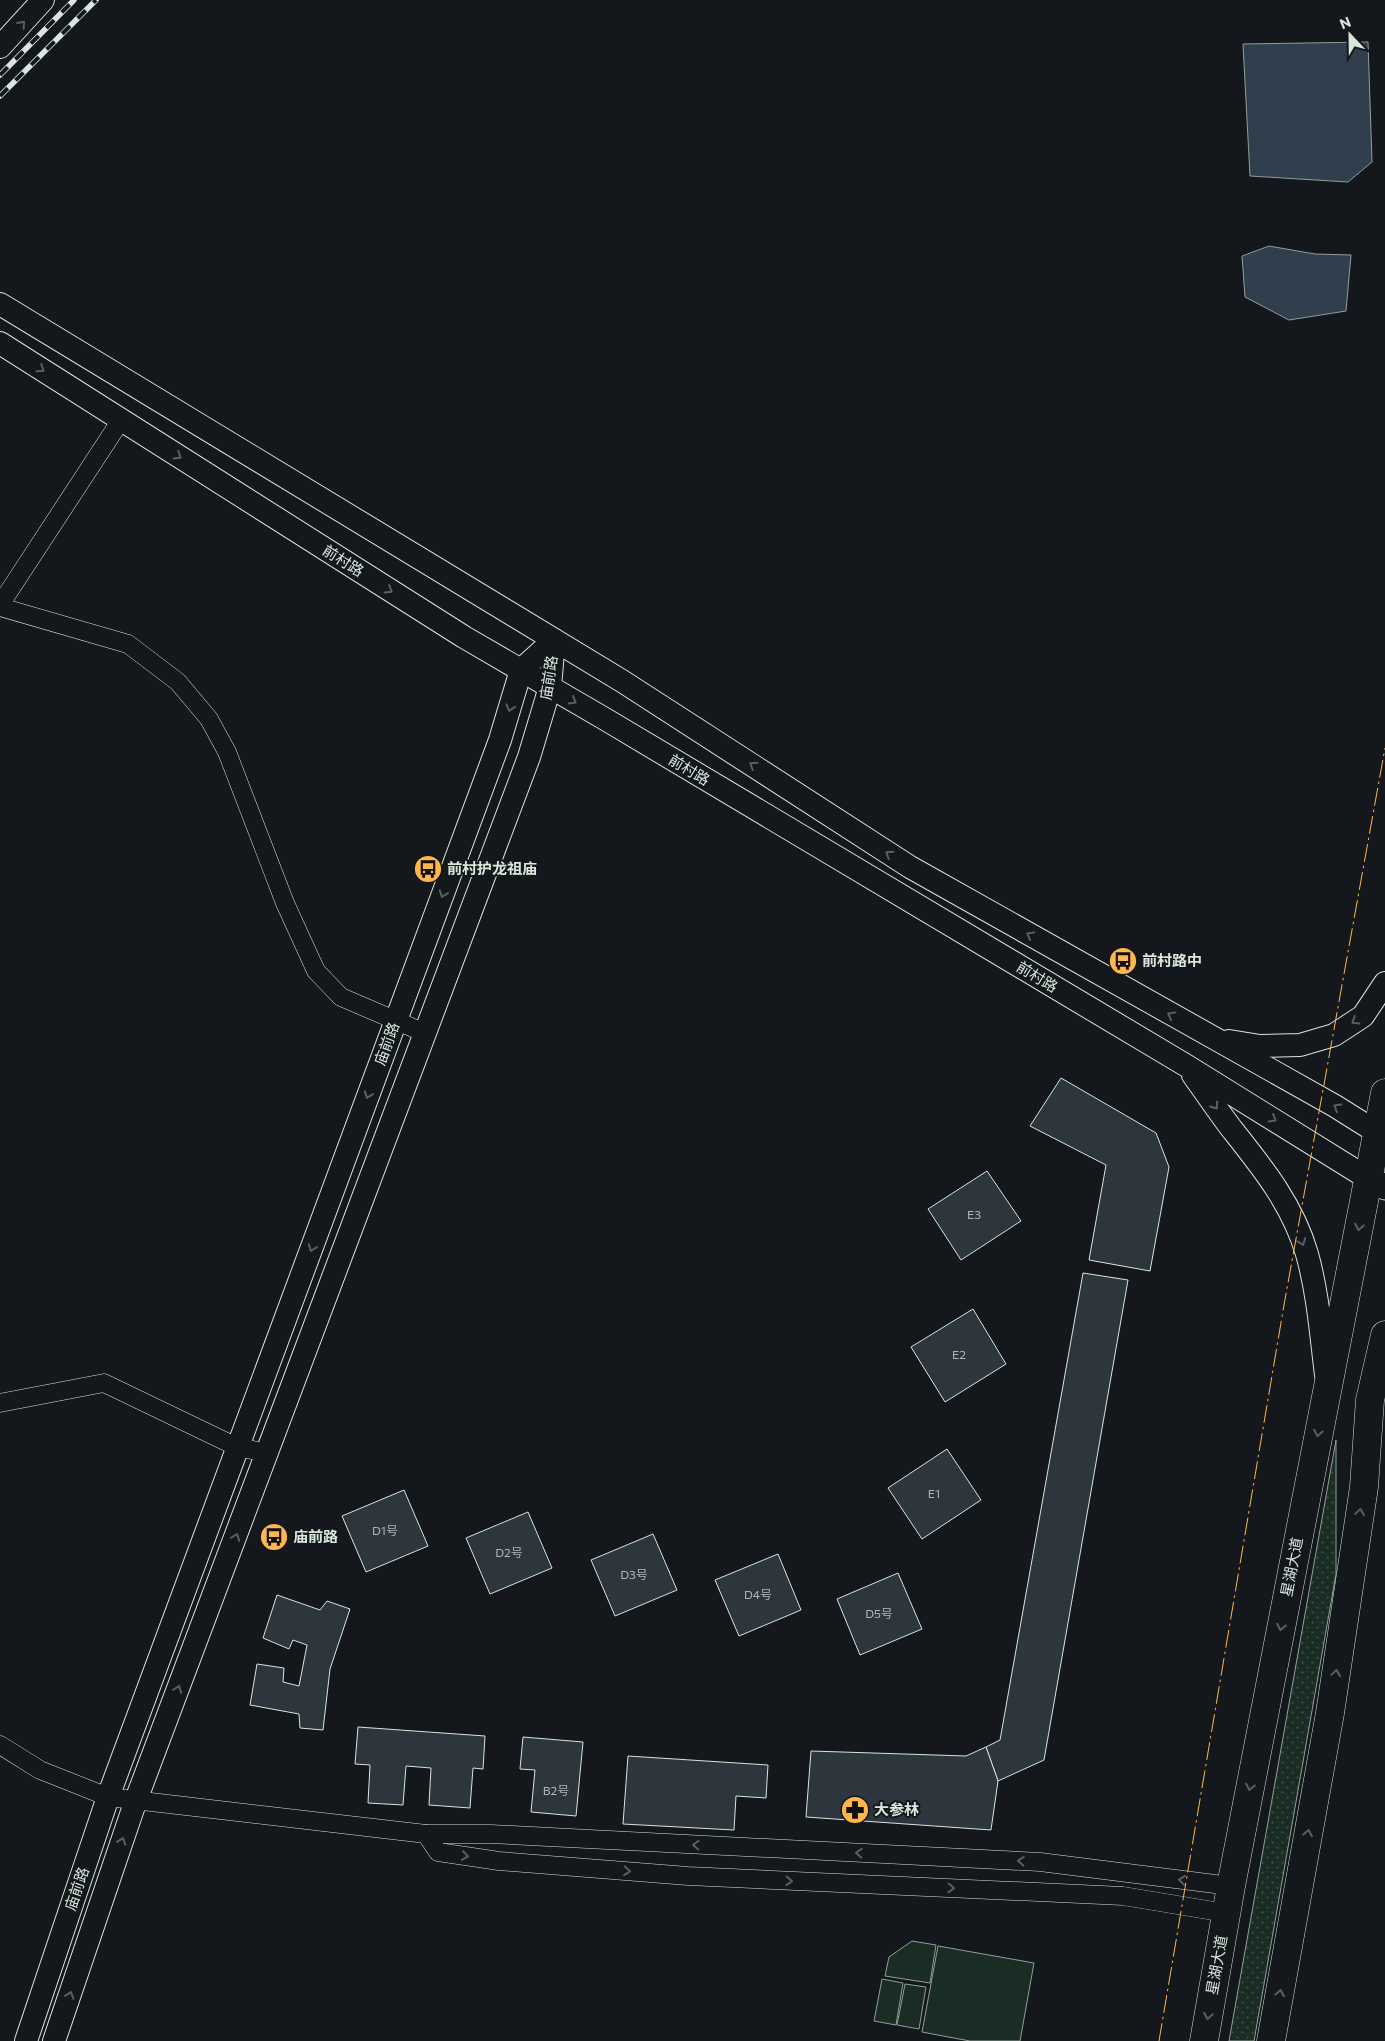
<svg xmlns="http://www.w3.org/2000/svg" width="1385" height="2041" viewBox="0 0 1385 2041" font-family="Commissioner,'Noto Sans SC',sans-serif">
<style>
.grass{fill:url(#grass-dots);stroke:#939e99}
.pitch{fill:#1a2d24;stroke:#939e99}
.water{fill:#2f3f4d;stroke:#939e99}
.building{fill:#2c363c;stroke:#d8e6dc}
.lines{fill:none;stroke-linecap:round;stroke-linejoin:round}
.minor-casing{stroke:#d8e6dc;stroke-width:19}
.tertiary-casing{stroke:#d8e6dc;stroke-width:24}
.secondary-casing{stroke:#d8e6dc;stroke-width:27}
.primary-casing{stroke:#d8e6dc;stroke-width:29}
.minor{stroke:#14181c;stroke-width:18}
.tertiary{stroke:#14181c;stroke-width:22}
.secondary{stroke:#14181c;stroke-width:25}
.primary{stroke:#14181c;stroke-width:28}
.rail-casing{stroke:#d8e6dc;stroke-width:5.5}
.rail{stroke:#14181c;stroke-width:4;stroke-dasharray:11;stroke-linecap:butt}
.power{stroke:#ffb74d;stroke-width:1;stroke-dasharray:18 4 2.5 4;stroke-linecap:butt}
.oneway{stroke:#59605f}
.labels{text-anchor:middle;stroke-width:4;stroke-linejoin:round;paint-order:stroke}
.number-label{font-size:12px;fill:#adbab4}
.street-label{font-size:15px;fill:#d8e6dc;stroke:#14181c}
.poi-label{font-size:15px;font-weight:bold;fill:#d8e6dc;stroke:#14181c;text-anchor:start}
</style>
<defs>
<pattern id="grass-dots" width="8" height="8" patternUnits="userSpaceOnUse" patternTransform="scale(1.25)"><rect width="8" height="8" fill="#1a2d24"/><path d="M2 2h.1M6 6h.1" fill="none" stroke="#3b4b43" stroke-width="1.8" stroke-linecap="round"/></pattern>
</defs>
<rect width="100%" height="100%" fill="#14181c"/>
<path class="grass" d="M1336 1440V1574L1254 2041H1229Z"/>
<g class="pitch">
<path d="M912 1941 936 1945 930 1983 885 1976 889 1957Z"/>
<path d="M938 1946 1034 1963 1020 2041H970L922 2032Z"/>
<path d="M882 1979 903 1983 896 2025 874 2021Z"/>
<path d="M905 1984 926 1987 919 2029 897 2025Z"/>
</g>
<g class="water">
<path d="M1368 42 1372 162 1348 182 1250 176 1243 44Z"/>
<path d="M1269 246 1315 254 1351 255 1346 311 1289 320 1245 297 1242 256Z"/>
</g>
<g class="building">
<path d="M1061 1078 1156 1133 1169 1167 1150 1271 1089 1260 1106 1165 1030 1126Z"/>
<path d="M987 1171 1021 1221 961 1260 928 1209Z"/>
<path d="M1083 1273 1128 1280 1044 1760 998 1781 986 1747 1000 1740Z"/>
<path d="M973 1309 1006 1364 945 1402 911 1347Z"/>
<path d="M947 1449 981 1500 922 1539 888 1488Z"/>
<path d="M404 1490 428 1546 366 1572 342 1516Z"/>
<path d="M528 1512 552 1568 490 1594 466 1538Z"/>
<path d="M653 1534 677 1590 615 1616 591 1560Z"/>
<path d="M778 1554 801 1610 739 1636 715 1580Z"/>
<path d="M898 1573 922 1629 860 1655 837 1599Z"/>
<path d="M277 1595 320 1610 327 1601 350 1609 330 1669 323 1730 300 1728 299 1714 250 1705 257 1664 284 1668 283 1682 299 1686 307 1645 293 1640 289 1649 263 1638Z"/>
<path d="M358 1727 485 1736 483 1769 473 1768 470 1808 429 1805 431 1768 406 1766 403 1805 368 1803 370 1765 355 1764Z"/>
<path d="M523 1737 583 1742 576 1816 531 1812 535 1770 520 1769Z"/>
<path d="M986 1747 998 1781 991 1830 806 1817 811 1751 966 1756Z"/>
<path d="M628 1756 768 1765 766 1798 736 1796 734 1830 623 1824Z"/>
</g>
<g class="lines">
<defs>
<g id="minor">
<path d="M0 605 121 420"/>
<path d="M0 607 128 644 178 682 209 719 227 752 285 903 316 971 341 997 425 1033"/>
<path d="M0 1403 104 1383 237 1447 267 1453"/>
<path d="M0 1745 40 1770 108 1797 426 1834H491L1040 1862 1231 1886"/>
<path d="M426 1834 438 1852 499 1861 688 1876 1123 1896 1226 1913"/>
</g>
<g id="tertiary">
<path d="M0 47 43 0"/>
<path d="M0 304 622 681 910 867 1335 1106 1378 1133"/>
<path d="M0 343 464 637 605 719 1187 1066 1369 1179"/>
<path d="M1229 1041 1260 1046 1300 1045 1334 1035 1363 1016 1385 983"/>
<path d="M1193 1075C1206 1093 1218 1111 1231 1128 1262 1167 1293 1205 1307 1254 1318 1293 1321 1335 1326 1375"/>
<path d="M26 2041 108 1797 500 740 521 670 554 640"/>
<path d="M54 2041 136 1800 529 757 550 687 554 640"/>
</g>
<path id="secondary" d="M1369 1179 1385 1187"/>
<g id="primary">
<path d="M1204 2041 1231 1886 1385 1093"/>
<path d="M1271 2041 1330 1713 1364 1487 1370 1400 1385 1335"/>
</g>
</defs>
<use href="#minor" class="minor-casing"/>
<use href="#tertiary" class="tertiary-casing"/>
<use href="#secondary" class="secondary-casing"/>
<use href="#primary" class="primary-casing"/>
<use href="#minor" class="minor"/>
<use href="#tertiary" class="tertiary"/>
<use href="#secondary" class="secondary"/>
<use href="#primary" class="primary"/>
<defs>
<g id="rail">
<path d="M0 75 74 0"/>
<path d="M0 96 96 0"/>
</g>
</defs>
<use href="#rail" class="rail-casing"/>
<use href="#rail" class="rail"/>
<path class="power" d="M1159 2041 1284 1305 1385 748"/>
</g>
<defs><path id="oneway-chevron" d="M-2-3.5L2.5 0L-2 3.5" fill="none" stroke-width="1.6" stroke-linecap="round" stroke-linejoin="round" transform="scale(1.25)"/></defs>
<g class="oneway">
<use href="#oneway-chevron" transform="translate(22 24) rotate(-48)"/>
<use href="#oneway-chevron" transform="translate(41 369) rotate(33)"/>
<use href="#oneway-chevron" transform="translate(178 456) rotate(32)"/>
<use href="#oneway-chevron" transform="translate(389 590) rotate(32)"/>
<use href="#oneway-chevron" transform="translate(573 701) rotate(30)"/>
<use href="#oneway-chevron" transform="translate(510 708) rotate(107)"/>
<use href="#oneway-chevron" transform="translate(753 765) rotate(-147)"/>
<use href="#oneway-chevron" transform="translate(889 854) rotate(-147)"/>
<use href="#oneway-chevron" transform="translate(443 894) rotate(110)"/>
<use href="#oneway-chevron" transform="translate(1030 935) rotate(-151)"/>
<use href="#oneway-chevron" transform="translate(1171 1015) rotate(-151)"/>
<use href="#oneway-chevron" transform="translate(1355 1021) rotate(148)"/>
<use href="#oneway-chevron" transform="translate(368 1095) rotate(110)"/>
<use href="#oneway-chevron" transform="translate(1215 1106) rotate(54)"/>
<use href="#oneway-chevron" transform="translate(1337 1107) rotate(-149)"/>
<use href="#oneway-chevron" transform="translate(1273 1119) rotate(31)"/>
<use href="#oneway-chevron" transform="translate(1359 1227) rotate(101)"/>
<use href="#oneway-chevron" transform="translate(1302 1242) rotate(69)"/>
<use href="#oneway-chevron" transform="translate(312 1248) rotate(110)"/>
<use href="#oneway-chevron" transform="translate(1318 1433) rotate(101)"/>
<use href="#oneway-chevron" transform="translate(1360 1512) rotate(-82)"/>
<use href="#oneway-chevron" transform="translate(236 1537) rotate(-69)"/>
<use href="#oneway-chevron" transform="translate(1281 1627) rotate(101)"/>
<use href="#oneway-chevron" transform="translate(1336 1673) rotate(-82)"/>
<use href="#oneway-chevron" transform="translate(178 1689) rotate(-69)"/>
<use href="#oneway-chevron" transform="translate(1250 1787) rotate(101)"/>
<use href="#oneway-chevron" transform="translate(1308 1833) rotate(-80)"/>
<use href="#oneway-chevron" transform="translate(122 1841) rotate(-71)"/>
<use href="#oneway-chevron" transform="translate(696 1845) rotate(-177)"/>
<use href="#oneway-chevron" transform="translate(859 1853) rotate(-177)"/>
<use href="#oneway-chevron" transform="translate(465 1856) rotate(8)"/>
<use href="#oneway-chevron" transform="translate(1021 1861) rotate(-177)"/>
<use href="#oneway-chevron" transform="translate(627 1871) rotate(5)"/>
<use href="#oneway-chevron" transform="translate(1182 1880) rotate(-173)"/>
<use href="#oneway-chevron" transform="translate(789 1881) rotate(3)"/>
<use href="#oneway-chevron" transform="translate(951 1888) rotate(3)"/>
<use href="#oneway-chevron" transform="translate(1280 1993) rotate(-80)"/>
<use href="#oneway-chevron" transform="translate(70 1995) rotate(-71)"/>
<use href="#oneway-chevron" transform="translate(1208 2016) rotate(100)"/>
</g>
<defs>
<symbol id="bus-disc" viewBox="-11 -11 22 22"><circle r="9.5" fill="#ffb74d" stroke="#14181c"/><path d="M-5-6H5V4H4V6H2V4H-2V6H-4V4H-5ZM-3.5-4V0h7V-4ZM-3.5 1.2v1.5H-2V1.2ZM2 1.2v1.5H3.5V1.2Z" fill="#111"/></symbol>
<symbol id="pharmacy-disc" viewBox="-11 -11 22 22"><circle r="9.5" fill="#ffb74d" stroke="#14181c"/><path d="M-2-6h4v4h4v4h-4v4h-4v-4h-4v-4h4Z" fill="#111"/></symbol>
</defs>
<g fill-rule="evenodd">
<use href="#bus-disc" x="412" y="853" width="32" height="32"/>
<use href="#bus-disc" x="1107" y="945" width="32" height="32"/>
<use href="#bus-disc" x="258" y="1521" width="32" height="32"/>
<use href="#pharmacy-disc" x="839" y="1794" width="32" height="32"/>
</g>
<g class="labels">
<g class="number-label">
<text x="974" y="1219">E3</text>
<text x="959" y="1359">E2</text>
<text x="934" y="1498">E1</text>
<text x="385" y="1535">D1号</text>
<text x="509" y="1557">D2号</text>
<text x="634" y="1579">D3号</text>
<text x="758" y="1599">D4号</text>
<text x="879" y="1618">D5号</text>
<text x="556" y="1795">B2号</text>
</g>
<g class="street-label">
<text transform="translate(343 561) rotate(32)" y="5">前村路</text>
<text transform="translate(549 678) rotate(-81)" y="5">庙前路</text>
<text transform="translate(689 770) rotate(31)" y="5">前村路</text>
<text transform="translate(1037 977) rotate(31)" y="5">前村路</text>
<text transform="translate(387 1044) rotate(-70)" y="5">庙前路</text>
<text transform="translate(1292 1567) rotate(-79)" y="5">星湖大道</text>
<text transform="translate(77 1889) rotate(-71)" y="5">庙前路</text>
<text transform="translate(1217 1965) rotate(-80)" y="5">星湖大道</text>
</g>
<g class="poi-label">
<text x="447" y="874">前村护龙祖庙</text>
<text x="1142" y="966">前村路中</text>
<text x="293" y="1542">庙前路</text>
<text x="874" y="1815">大参林</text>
</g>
</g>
<g transform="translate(1350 35) rotate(338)" stroke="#14181c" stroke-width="4" paint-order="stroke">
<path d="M0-4L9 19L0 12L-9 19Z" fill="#d8e6dc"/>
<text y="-8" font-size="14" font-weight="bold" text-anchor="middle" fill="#d8e6dc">N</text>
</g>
</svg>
